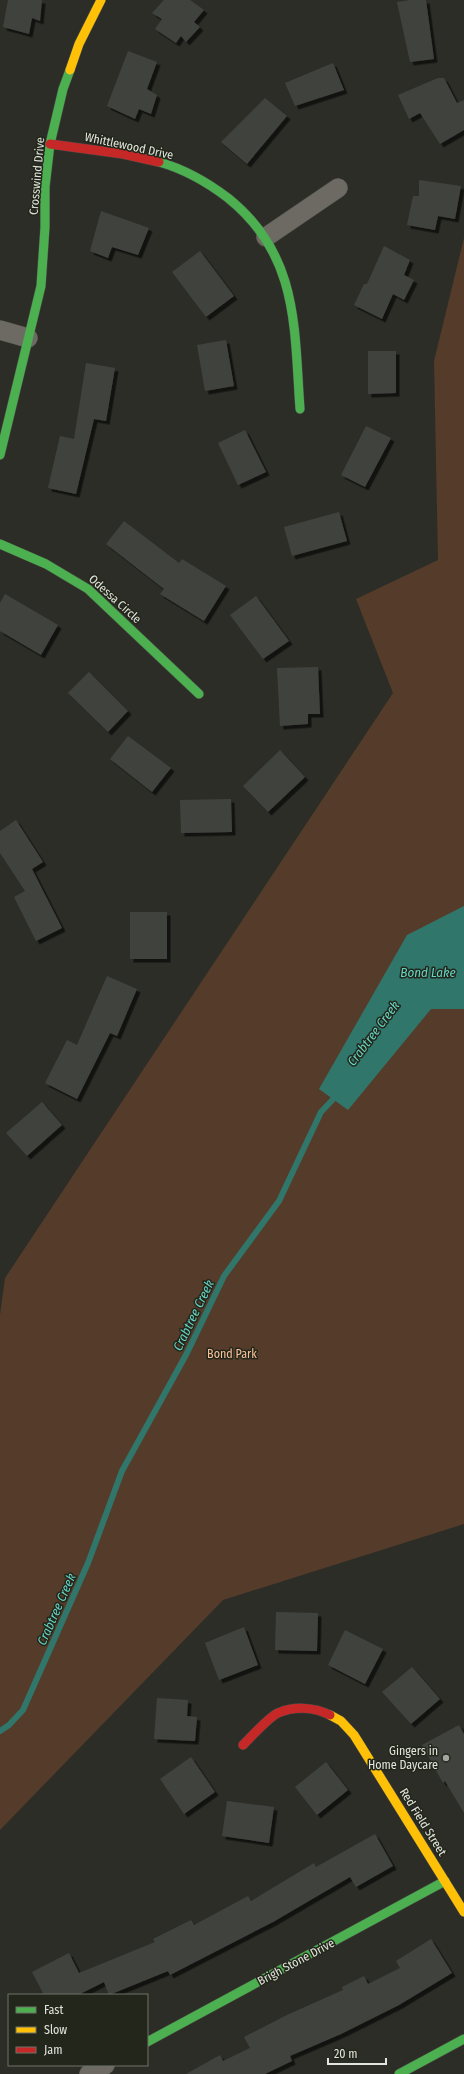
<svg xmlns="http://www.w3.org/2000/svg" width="464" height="2074" viewBox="0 0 464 2074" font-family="'Fira Sans Condensed',sans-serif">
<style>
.green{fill:#553c2a}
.water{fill:#31766b}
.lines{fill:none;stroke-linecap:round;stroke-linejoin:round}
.stream{stroke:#31766b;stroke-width:6}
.building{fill:#40433e;filter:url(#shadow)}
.street-casing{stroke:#484a45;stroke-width:20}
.fast-casing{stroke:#484a45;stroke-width:10}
.slow-casing{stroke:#484a45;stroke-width:10}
.jam-casing{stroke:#484a45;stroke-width:10}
.street{stroke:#6d6a63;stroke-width:19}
.fast{stroke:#4caf50;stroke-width:9}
.slow{stroke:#ffc107;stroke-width:9}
.jam{stroke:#c62828;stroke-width:9}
.poi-dot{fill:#a2a59d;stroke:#23261a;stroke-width:1.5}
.labels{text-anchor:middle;stroke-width:3;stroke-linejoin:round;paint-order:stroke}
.street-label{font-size:12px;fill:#e2e5dd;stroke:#23261a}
.park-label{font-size:12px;fill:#fbc19a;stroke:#23261a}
.poi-label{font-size:12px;fill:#e2e5dd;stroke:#23261a;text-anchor:end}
.water-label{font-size:13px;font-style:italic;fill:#65d5c5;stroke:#23261a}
</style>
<defs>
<filter id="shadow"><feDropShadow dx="3.5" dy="3.5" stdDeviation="0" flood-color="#0009"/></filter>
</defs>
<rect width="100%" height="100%" fill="#2c2d27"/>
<path class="green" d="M464 238V1524L223 1600 0 1830V1315L5 1278 393 693 356 599 438 560 434 361Z"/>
<path class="water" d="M464 906V1009H431L348 1110 319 1089 407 935Z"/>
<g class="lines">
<path class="stream" d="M0 1731 9 1725 23 1710 88 1563 122 1471 187 1353 224 1276 279 1201 321 1112 338 1094"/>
</g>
<g class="building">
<path d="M8 0H42L40 21 32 18 29 34 3 27Z"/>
<path d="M164 0H190L204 10 194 22 200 27 186 42 181 36 176 43 155 29 162 19 152 13Z"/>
<path d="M410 0H426L434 59 410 62 397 2Z"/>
<path d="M128 51 157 62 147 89 157 95 151 114 139 109 135 119 107 106Z"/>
<path d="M333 63 344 90 295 106 285 83Z"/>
<path d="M438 78H444L457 103 464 100V130L440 144 420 113 409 119 398 95Z"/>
<path d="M265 98 287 116 247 164 221 142Z"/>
<path d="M419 180 461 186 455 219 438 216 435 230 407 225 413 196H419Z"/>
<path d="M101 211 149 228 138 255 112 247 108 258 90 251Z"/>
<path d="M384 246 410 260 404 275 414 280 404 300 393 294 382 319 354 305 364 284H367Z"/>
<path d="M200 251 234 296 206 317 172 272Z"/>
<path d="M226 340 234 386 205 391 197 345Z"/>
<path d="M368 351H396V393L368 394Z"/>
<path d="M86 363 115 368 106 421 94 419 76 494 48 488 60 436 74 439Z"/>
<path d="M366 426 391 438 365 487 341 475Z"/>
<path d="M245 430 266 472 238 485 218 443Z"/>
<path d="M339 512 347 541 292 556 284 527Z"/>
<path d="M124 521 179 563 182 559 226 586 204 621 160 594 164 589 106 544Z"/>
<path d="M5 594 58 625 41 655 0 631V603Z"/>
<path d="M256 596 289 641 263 659 230 615Z"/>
<path d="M318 667 320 714H308V724L280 726 277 668Z"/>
<path d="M89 672 128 711 108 732 68 693Z"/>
<path d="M128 736 171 768 152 792 110 759Z"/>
<path d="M280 750 305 777 268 812 243 786Z"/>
<path d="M231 799 232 832 181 833 180 800Z"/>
<path d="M16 820 43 862 32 869 62 928 36 941 14 897 25 891 0 853V831Z"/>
<rect x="130" y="912" width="37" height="47"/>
<path d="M107 976 137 989 117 1036 110 1033 77 1099 45 1083 67 1040 77 1045Z"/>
<path d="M42 1102 62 1125 27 1156 6 1133Z"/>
<path d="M276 1612 318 1613 317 1651 275 1650Z"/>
<path d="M244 1627 258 1665 219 1680 205 1643Z"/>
<path d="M345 1630 383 1649 365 1684 328 1665Z"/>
<path d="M412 1667 440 1699 411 1724 382 1692Z"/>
<path d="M157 1698 188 1700 187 1716 197 1717 195 1741 154 1739Z"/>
<path d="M459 1725 464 1734V1813L445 1781 443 1783 422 1745Z"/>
<path d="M191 1757 215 1792 184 1814 160 1779Z"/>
<path d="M326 1762 348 1790 317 1815 295 1787Z"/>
<path d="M227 1801 274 1807 269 1843 222 1836Z"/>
<path d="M375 1834 393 1866 356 1887 350 1877 273 1922 170 1975 168 1971 109 1995 104 1982 78 1995H44L32 1972 69 1953 79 1973 155 1942 153 1939 191 1920 194 1925 248 1896 251 1901 314 1863 316 1867Z"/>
<path d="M431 1939 452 1973 399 2005 341 2034 290 2056 292 2061 265 2074H186L220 2055 223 2061 250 2048 244 2037 287 2015 343 1990 342 1987 364 1976 368 1984 400 1968 396 1961Z"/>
</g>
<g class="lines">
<defs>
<g id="street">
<path d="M266 237 338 188"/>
<path d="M0 330 28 338"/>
<path d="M89 2074 105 2065"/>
</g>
<g id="fast">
<path d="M159 162C184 169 207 182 228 198 299 255 294 327 300 409"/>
<path d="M0 455 41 286 45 227V187L50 144 63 89 70 70"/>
<path d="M0 544 46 564 88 589 199 694"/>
<path d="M147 2042 445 1881"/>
<path d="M399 2074 464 2039"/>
</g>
<g id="slow">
<path d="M70 70 79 44 101 0"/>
<path d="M330 1715 341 1721 354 1735 464 1912"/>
</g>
<g id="jam">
<path d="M50 144 123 154 159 162"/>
<path d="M243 1745C250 1738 270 1716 278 1713 294 1706 314 1707 330 1715"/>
</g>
</defs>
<use href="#street" class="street-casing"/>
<use href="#fast" class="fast-casing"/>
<use href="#slow" class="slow-casing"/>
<use href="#jam" class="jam-casing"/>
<use href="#street" class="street"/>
<use href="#fast" class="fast"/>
<use href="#slow" class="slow"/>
<use href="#jam" class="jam"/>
</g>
<circle class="poi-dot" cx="446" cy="1758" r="4"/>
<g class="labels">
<g class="street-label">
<text transform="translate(129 146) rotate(12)" y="4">Whittlewood Drive</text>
<text transform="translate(37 176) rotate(-85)" y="4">Crosswind Drive</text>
<text transform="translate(115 599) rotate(42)" y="4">Odessa Circle</text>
<text transform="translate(423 1822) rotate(58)" y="4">Red Field Street</text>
<text transform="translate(296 1962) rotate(-28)" y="4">Brigh Stone Drive</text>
</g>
<g class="park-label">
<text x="232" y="1358">Bond Park</text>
</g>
<g class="poi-label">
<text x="438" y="1755">Gingers in<tspan x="438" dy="14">Home Daycare</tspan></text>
</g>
<g class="water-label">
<text x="428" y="977">Bond Lake</text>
<text transform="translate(373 1033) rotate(-53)" y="5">Crabtree Creek</text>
<text transform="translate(193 1315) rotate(-64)" y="5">Crabtree Creek</text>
<text transform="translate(56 1609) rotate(-66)" y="5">Crabtree Creek</text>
</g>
</g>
<rect x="8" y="1994" width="140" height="72" fill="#23261a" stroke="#6f7268"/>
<rect x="16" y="2007" width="20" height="6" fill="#4caf50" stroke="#6f7268"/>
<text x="44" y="2014" font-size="12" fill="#e2e5dd">Fast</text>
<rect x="16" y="2027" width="20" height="6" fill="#ffc107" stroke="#6f7268"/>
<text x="44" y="2034" font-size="12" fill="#e2e5dd">Slow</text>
<rect x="16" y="2047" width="20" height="6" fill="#c62828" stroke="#6f7268"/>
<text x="44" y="2054" font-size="12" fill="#e2e5dd">Jam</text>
<path d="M328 2058v6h58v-6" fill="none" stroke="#e2e5dd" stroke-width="2"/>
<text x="334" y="2058" font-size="12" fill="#e2e5dd" stroke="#23261a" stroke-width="3" paint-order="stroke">20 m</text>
</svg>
